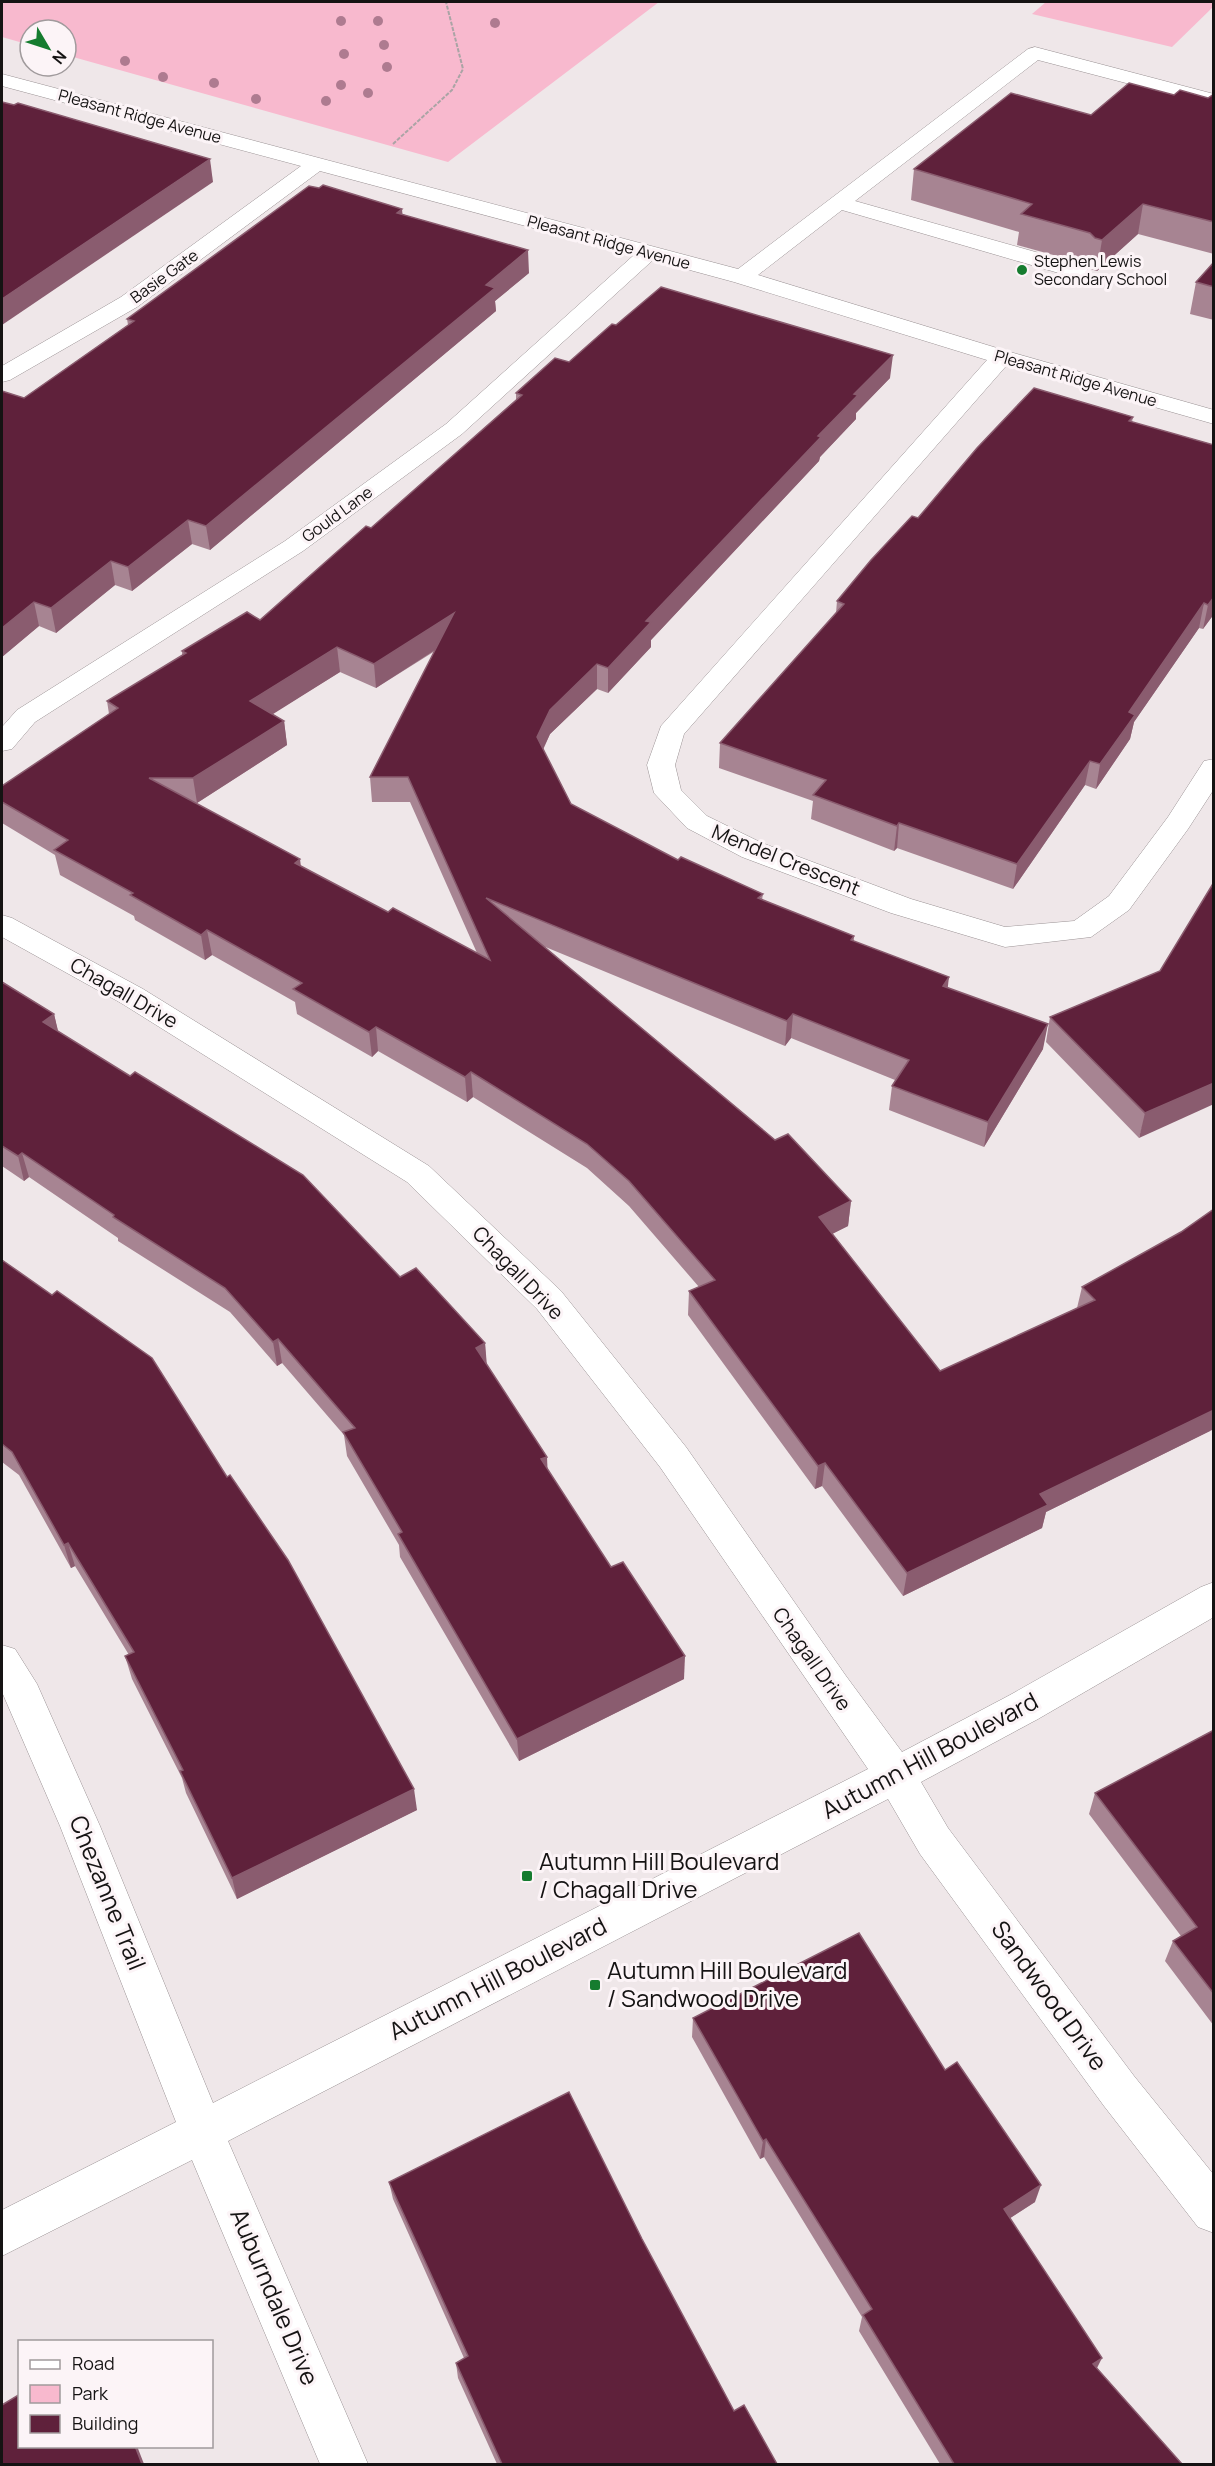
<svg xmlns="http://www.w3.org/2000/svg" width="1215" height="2466" viewBox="0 0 1215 2466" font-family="Manrope,sans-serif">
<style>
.green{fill:#f8b9ce}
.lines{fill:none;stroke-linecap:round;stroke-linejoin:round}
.minor-casing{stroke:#9a9294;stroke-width:1}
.path{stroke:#aaa4a5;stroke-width:2;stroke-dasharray:4 1.5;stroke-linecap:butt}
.minor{fill:#fff;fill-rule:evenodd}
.tree{fill:#ae7b90}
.wall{fill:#a78492;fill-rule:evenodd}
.shaded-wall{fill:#8a5c6f}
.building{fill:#5f213b;stroke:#8a5c6f;stroke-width:1.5;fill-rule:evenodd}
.poi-dot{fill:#157c2f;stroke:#fcf4f7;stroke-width:2}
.labels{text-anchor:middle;stroke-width:6;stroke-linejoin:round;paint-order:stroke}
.far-street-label{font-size:16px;fill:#151313;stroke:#fcf4f7}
.far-poi-label{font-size:16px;fill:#151313;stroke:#fcf4f7;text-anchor:start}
.street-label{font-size:20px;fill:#151313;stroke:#fcf4f7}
.near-street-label{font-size:24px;fill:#151313;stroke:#fcf4f7}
.near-poi-label{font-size:24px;fill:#151313;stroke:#fcf4f7;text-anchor:start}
</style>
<rect width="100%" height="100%" fill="#efe7e9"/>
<g class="green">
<path d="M2 2H659L448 162 66 55V30H30V45L2 37Z"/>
<path d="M1046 2H1213L1214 6 1172 47 1032 14Z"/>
</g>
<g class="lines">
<defs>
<g id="minor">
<path d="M1035 47 1214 94V106L1038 60 855 201 1085 266 1088 271 1085 276 1077 277 1069 276 842 210 758 275 1010 352 1214 410V424L1007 365 684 734 675 765 681 790 707 816 762 843 911 899 1005 927 1074 921 1109 896 1168 817 1204 761 1214 759V789L1188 829 1129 910 1091 937 1005 947 891 913 742 857 687 828 654 793 647 765 661 726 987 360 734 282 653 260 462 434 303 551 35 722 12 749 2 751V727L17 710 285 541 446 424 634 255 320 171 137 307 10 380 2 382V366L121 297 301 166 2 86V74L738 269 1028 49Z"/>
<path d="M2 915 12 918 143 989 429 1166 561 1291 686 1447 846 1676 902 1752 1010 1695 1201 1587 1214 1582V1617L1038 1719 921 1782 948 1828 1134 2076 1214 2175V2233L1198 2227 1104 2106 920 1854 888 1799 228 2141 368 2464H320L192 2160 2 2256V2210L176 2122 60 1826 2 1692V1645L15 1649 37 1684 100 1826 213 2103 868 1769 660 1467 537 1309 407 1182 121 1003 2 937Z"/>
</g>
</defs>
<use href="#minor" class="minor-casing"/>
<path class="path" d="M393 144 452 90 463 69 446 2"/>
<use href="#minor" class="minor"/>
</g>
<g class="tree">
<circle cx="341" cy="21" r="5"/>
<circle cx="378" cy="21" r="5"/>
<circle cx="495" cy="23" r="5"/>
<circle cx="384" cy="45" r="5"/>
<circle cx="344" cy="54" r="5"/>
<circle cx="125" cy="61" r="5"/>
<circle cx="387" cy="67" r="5"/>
<circle cx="163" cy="77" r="5"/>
<circle cx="214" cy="83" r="5"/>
<circle cx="341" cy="85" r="5"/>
<circle cx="368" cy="93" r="5"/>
<circle cx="256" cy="99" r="5"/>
<circle cx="326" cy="101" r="5"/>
</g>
<g class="wall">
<path d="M1214 94V254L1138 234 1097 271 1090 269 1086 264 1017 245 1019 232 911 200 914 169 1091 115 1174 95 1208 98Z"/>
<path d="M403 214 529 273 495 301 496 311 210 550 192 544 132 591 115 585 56 633 39 626 2 657V391L24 398 128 325 127 319Z"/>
<path d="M1214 262V320L1190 314 1196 282Z"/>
<path d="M569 362 890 378 856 413V419L820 457 819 461 651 640V647L608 693 597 689 550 734 543 750 571 804 678 860 763 894 762 900 854 936V941L948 988 1043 1049 984 1147 889 1110 892 1086 895 1080 791 1038 785 1046 543 946 775 1140 851 1201 848 1226 832 1234 940 1371 1077 1308 1082 1287 1181 1232 1210 1431 1046 1512 1042 1528 903 1596 822 1486 815 1489 688 1315 689 1291 699 1287 629 1206 587 1168 473 1097 467 1102 378 1051 372 1057 297 1014 295 1002 212 955 205 960 135 920 134 916 60 875 55 855 2 823V786L109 714 107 701 182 656V651L260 620 371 528 516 400V393ZM435 651 370 777 372 802H410L477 953 388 912 301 866 195 803H197L287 745 284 721 272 714 340 672 376 688Z"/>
<path d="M1133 417 1132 422 1214 445V614L1203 629 1199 628 1134 722 1130 739 1096 789 1085 785 1013 889 897 848 894 851 811 819 813 801 719 768 720 743 836 613 837 601 918 518Z"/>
<path d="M1214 882 1139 1138 1046 1042 1050 1017 1160 971Z"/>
<path d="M2 982 54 1014 58 1032 400 1277 485 1343 486 1364 547 1457V1470L684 1679 519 1761 400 1557 399 1545 347 1456 344 1435 282 1363 277 1366 230 1312 118 1241V1238L29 1177 24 1181 2 1166Z"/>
<path d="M2 1260 417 1810 237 1899 186 1793 182 1778 132 1679 125 1656 129 1655 75 1566 71 1568 19 1475 2 1462Z"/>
<path d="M1214 1730V2026L1165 1961 1173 1941 1181 1936 1089 1814 1095 1793Z"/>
<path d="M693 2018 945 2070 1035 2202 1010 2218 1097 2368 1182 2464H940L859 2331 862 2317 764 2157 760 2159 692 2037Z"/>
<path d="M389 2182 642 2239 734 2411 777 2464H497L458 2378 456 2363 464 2358 393 2199Z"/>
</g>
<g class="shaded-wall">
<path d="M210 159 213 182 2 325V299Z"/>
<path d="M1143 204 1138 234 1097 271 1102 240Z"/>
<path d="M402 209 404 231 397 213Z"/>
<path d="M528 250 529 273 495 301 496 311 210 550 206 526 486 285Z"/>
<path d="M893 355 890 378 856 413V419L820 457 819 461 651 640V647L608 693V668L646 621 818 436 854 394Z"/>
<path d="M188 520 192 544 132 591 128 567Z"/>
<path d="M111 561 115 585 56 633 51 608Z"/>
<path d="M1214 597V614L1203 629 1208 605Z"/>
<path d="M34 602 39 626 2 657V628Z"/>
<path d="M1204 603 1199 628 1134 722 1130 739 1096 789 1100 764 1129 712Z"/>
<path d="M454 613 455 637 376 688 374 664Z"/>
<path d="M337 647 340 672 254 726 250 701Z"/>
<path d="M597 664V689L550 734 537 762V737L550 710Z"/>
<path d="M284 721 287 745 197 803 193 778Z"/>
<path d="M1090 761 1085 785 1013 889 1017 864Z"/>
<path d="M899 823 897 848 894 851 897 826Z"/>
<path d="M300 859 303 884 295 863Z"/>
<path d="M207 930 212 955 205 960 201 935Z"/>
<path d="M949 977 946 1002 943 986Z"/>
<path d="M54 1014 60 1039 43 1022Z"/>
<path d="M793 1014 791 1038 785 1046 787 1021Z"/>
<path d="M1048 1024 1043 1049 984 1147 988 1122Z"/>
<path d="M376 1027 378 1051 372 1057 369 1032Z"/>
<path d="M471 1072 473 1097 467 1102 465 1077Z"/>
<path d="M1214 1083V1104L1139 1138 1145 1113Z"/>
<path d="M22 1153 29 1177 24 1181 18 1156Z"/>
<path d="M851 1201 848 1226 816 1242 819 1217Z"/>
<path d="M278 1339 282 1363 277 1366 273 1342Z"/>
<path d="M485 1343 487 1366 476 1348Z"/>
<path d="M1214 1410V1429L1210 1431 1046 1512 1042 1528 903 1596 907 1573 1040 1494Z"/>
<path d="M547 1457 548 1480 541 1459Z"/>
<path d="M825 1463 822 1486 815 1489 818 1466Z"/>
<path d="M68 1543 75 1566 71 1568 64 1545Z"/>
<path d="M685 1656 684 1679 519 1761 517 1739Z"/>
<path d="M414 1789 417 1810 237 1899 232 1878Z"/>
<path d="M766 2139 764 2157 760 2159 763 2141Z"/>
<path d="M1041 2185 1035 2202 998 2226 1004 2209Z"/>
<path d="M1102 2358 1094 2374 1093 2364Z"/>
<path d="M135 2446H137L144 2464H142Z"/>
</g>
<g class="building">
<path d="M1129 83 1174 95 1180 90 1208 98 1214 94V222L1143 204 1102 240 1095 238 1090 233 1021 214 1032 204 914 169 1011 93 1091 115Z"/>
<path d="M2 102 14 105 18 103 210 159 2 299Z"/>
<path d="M323 185 402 209 397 213 528 250 486 285 495 288 206 526 188 520 128 567 111 561 51 608 34 602 2 628V391L24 398 134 321 127 319 309 186 319 188Z"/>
<path d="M1214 262V287L1196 282Z"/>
<path d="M661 287 893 355 854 394 858 395 818 436 821 437 646 621 651 622 608 668 597 664 550 710 537 737 571 804 678 860 681 857 763 894 758 898 854 936 851 940 949 977 943 986 1048 1024 988 1122 892 1086 909 1060 793 1014 787 1021 486 898 775 1140 788 1134 851 1201 819 1217 940 1371 1095 1300 1082 1287 1181 1232 1214 1209V1410L1040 1494 1048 1505 907 1573 825 1463 818 1466 689 1291 715 1280 629 1181 587 1144 471 1072 465 1077 376 1027 369 1032 293 989 302 983 207 930 201 935 130 895 133 893 54 850 68 840 2 802V786L118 708 107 701 186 653 182 651 247 612 260 620 366 526 371 528 422 483 522 395 516 393 555 358 569 362 612 324 616 325ZM454 613 370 777H408L490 960 393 908 388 912 295 863 300 859 149 778H193L284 721 250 701 337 647 374 664Z"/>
<path d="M1034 388 1133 417 1129 421 1214 445V597L1208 605 1204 603 1129 712 1135 715 1100 764 1090 761 1017 864 899 823 897 826 813 795 826 780 720 743 844 604 837 601 871 560 912 516 918 518 977 448Z"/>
<path d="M1214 882V1083L1145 1113 1050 1017 1160 971Z"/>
<path d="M2 982 54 1014 43 1022 130 1076 135 1072 303 1175 400 1277 416 1268 485 1343 476 1348 547 1457 541 1459 611 1567 623 1562 685 1656 517 1739 398 1534 402 1532 343 1432 355 1428 278 1339 273 1342 225 1288 113 1217 114 1215 22 1153 18 1156 2 1146Z"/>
<path d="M2 1260 52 1295 57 1291 152 1358 227 1477 230 1475 288 1560 414 1789 232 1878 180 1771 183 1770 125 1656 134 1652 68 1543 64 1545 12 1452 2 1444Z"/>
<path d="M1214 1730V1994L1173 1941 1197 1927 1095 1793Z"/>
<path d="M859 1933 945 2070 957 2062 1041 2185 1004 2209 1102 2358 1093 2364 1182 2464H954L863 2315 872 2309 766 2139 763 2141 693 2018Z"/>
<path d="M569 2092 642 2239 734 2411 744 2405 777 2464H502L456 2363 468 2356 389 2182Z"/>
<path d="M20 2394V2446H135L142 2464H2V2405Z"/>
</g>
<g class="poi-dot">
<circle cx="1022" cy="270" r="6"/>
<rect x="521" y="1870" width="12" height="12" rx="3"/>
<rect x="589" y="1979" width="12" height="12" rx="3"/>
</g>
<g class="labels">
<g class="far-street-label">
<text transform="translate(140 116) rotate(15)" y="6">Pleasant Ridge Avenue</text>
<text transform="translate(609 242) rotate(15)" y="6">Pleasant Ridge Avenue</text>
<text transform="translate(164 276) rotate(-36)" y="6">Basie Gate</text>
<text transform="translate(1076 378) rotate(16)" y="6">Pleasant Ridge Avenue</text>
<text transform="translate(337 514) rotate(-36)" y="6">Gould Lane</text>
</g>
<g class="far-poi-label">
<text x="1034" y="267">Stephen Lewis<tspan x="1034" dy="18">Secondary School</tspan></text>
</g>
<g class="street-label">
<text transform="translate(786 860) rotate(22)" y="7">Mendel Crescent</text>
<text transform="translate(124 993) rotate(30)" y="7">Chagall Drive</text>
<text transform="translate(518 1273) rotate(46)" y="7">Chagall Drive</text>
<text transform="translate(812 1659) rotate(55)" y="7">Chagall Drive</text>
</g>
<g class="near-street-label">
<text transform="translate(930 1756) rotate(-28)" y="8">Autumn Hill Boulevard</text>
<text transform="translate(107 1893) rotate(68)" y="8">Chezanne Trail</text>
<text transform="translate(498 1979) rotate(-27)" y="8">Autumn Hill Boulevard</text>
<text transform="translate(1049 1996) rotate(54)" y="8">Sandwood Drive</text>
<text transform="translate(274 2297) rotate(67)" y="8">Auburndale Drive</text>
</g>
<g class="near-poi-label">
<text x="539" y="1870">Autumn Hill Boulevard<tspan x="539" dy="28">/ Chagall Drive</tspan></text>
<text x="607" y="1979">Autumn Hill Boulevard<tspan x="607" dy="28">/ Sandwood Drive</tspan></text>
</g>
</g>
<rect width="1215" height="2466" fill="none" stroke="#151313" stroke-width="6"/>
<rect x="18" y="2340" width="195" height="108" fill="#fcf4f7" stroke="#a09a9c" stroke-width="1.5"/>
<rect x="30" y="2360" width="30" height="9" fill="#ffffff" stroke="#a09a9c" stroke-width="1.5"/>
<text x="72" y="2370" font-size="18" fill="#151313">Road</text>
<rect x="30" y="2385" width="30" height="18" fill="#f8b9ce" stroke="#a09a9c" stroke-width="1.5"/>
<text x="72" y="2400" font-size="18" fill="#151313">Park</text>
<rect x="30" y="2415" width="30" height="18" fill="#5f213b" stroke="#a09a9c" stroke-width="1.5"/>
<text x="72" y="2430" font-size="18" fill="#151313">Building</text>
<g transform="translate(48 48) rotate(129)"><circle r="28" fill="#fcf4f7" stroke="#a09a9c" stroke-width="1.5"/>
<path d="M0-4.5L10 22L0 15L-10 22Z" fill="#157c2f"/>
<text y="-9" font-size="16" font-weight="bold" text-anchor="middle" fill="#151313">N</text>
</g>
</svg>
